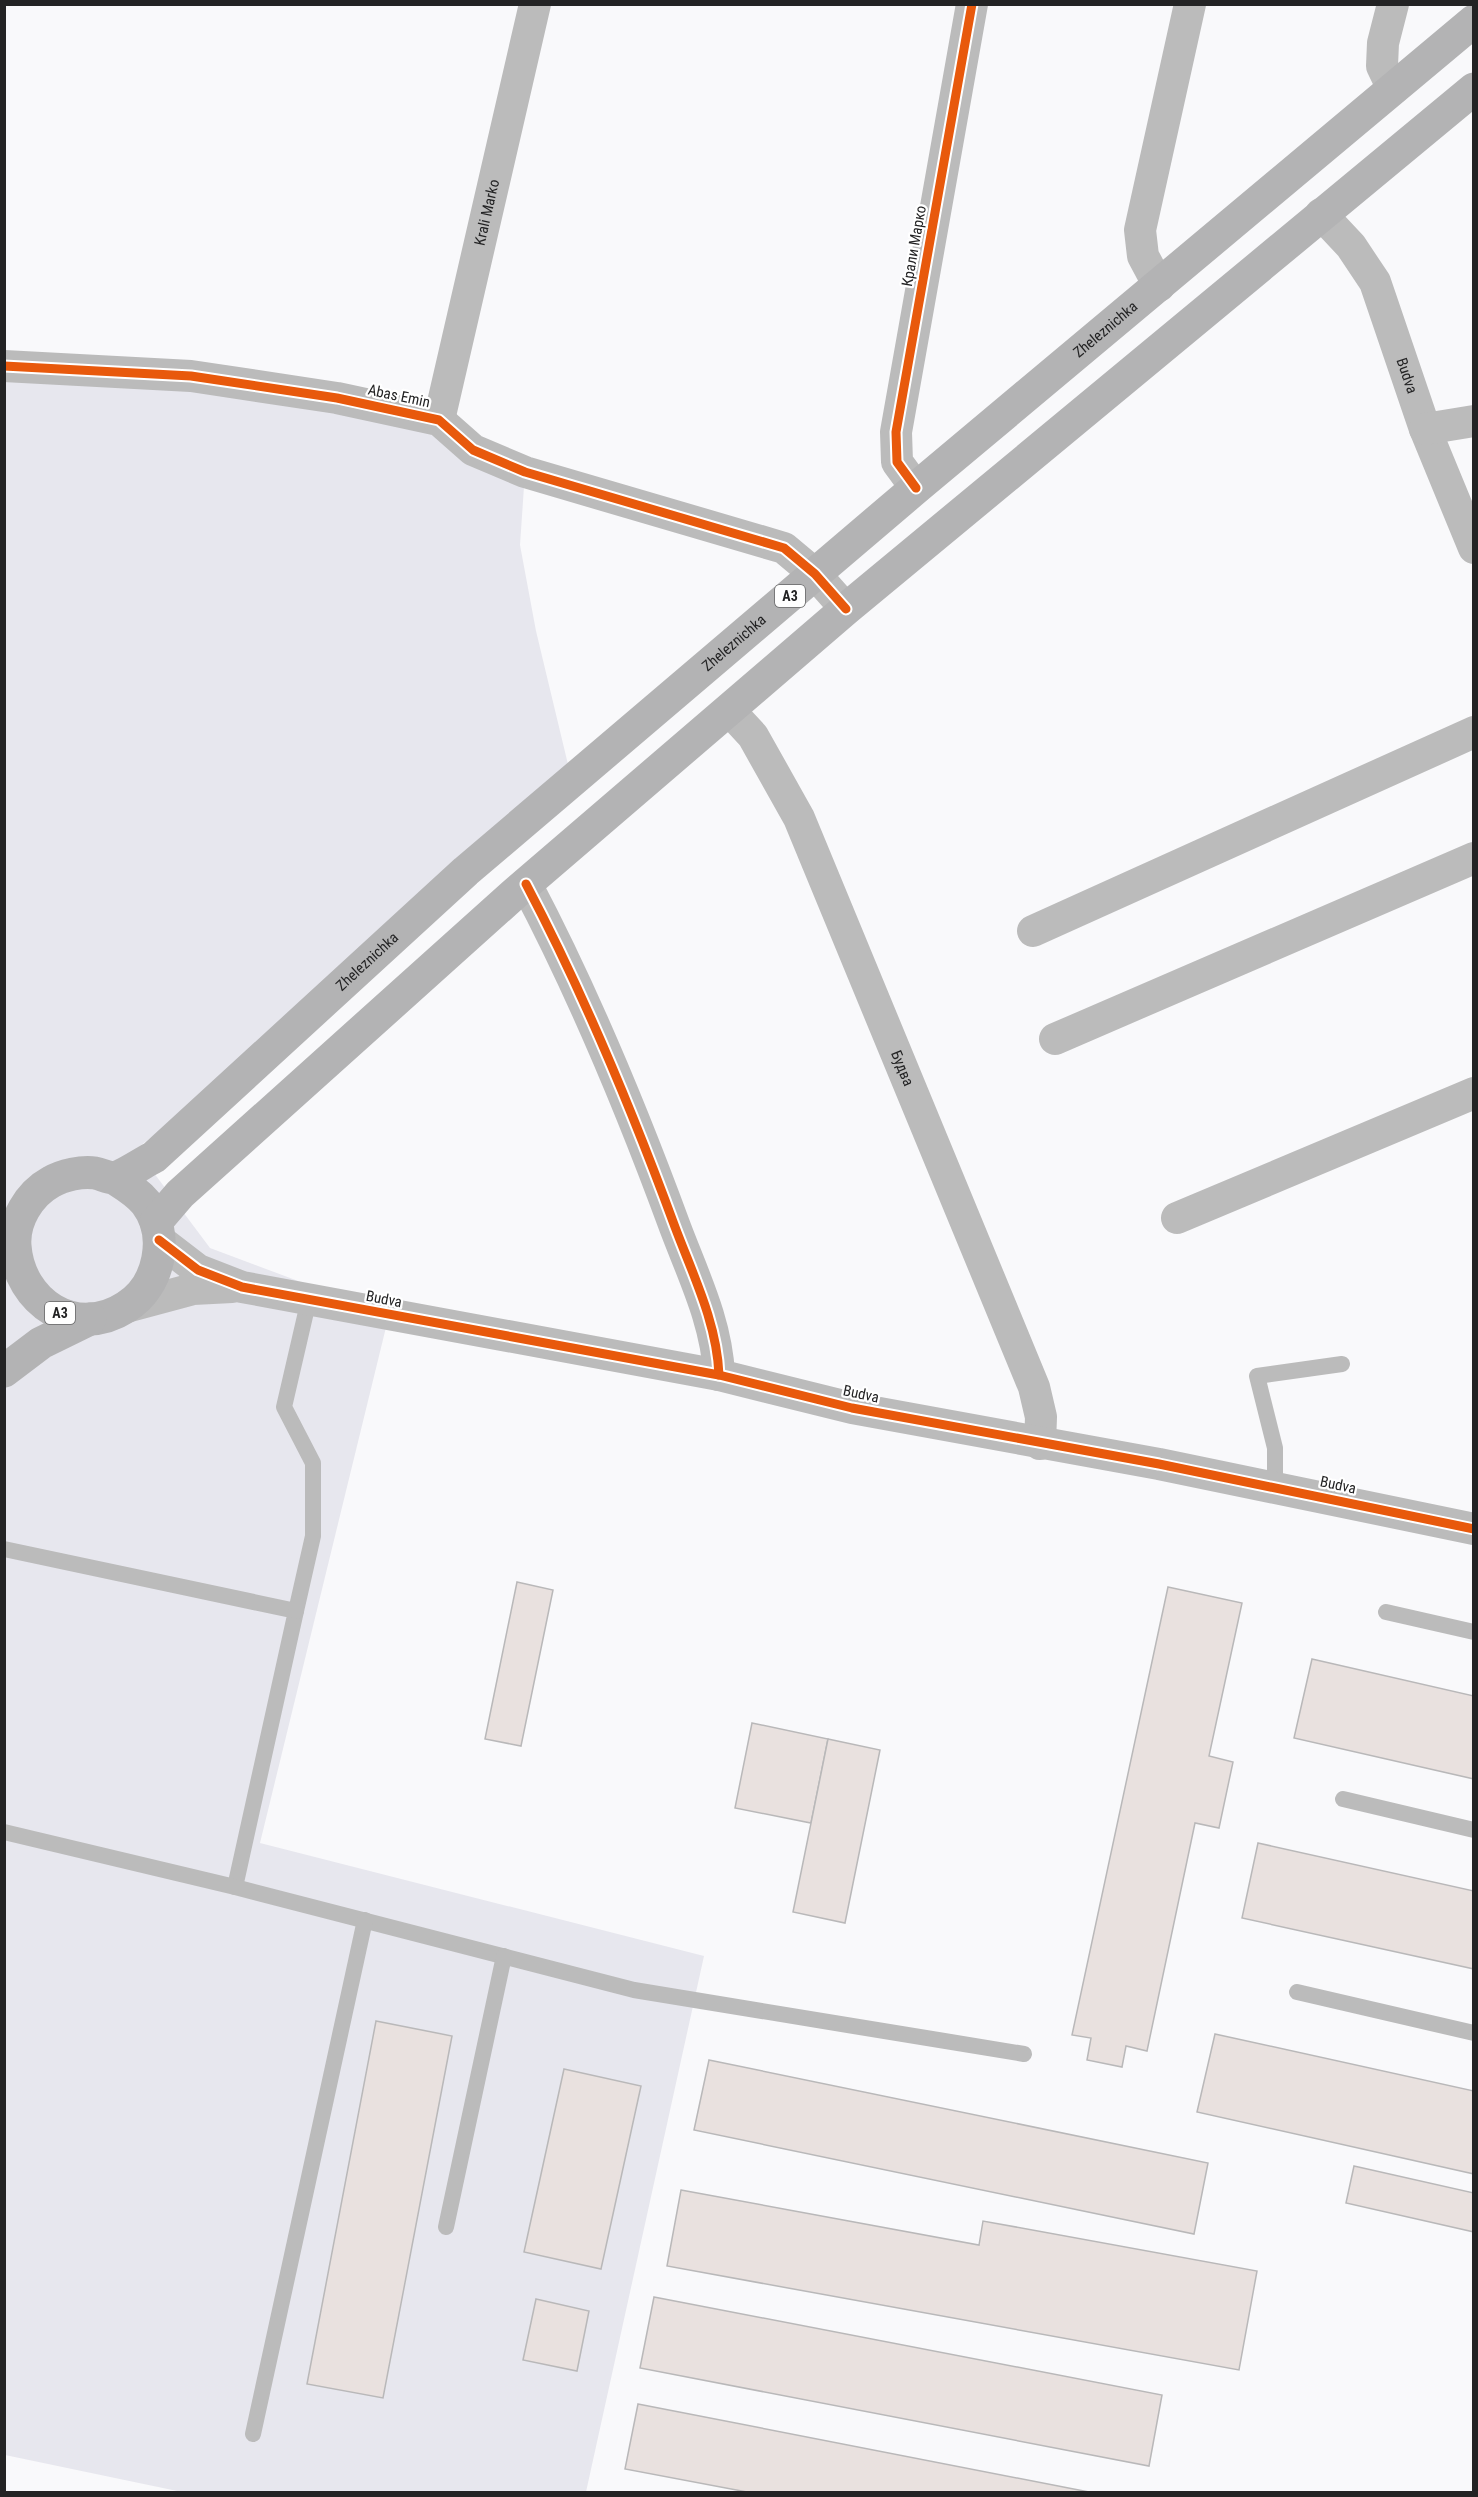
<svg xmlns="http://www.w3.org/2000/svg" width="1478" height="2497" viewBox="0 0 1478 2497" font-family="'Roboto Condensed',sans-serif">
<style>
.built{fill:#e7e7ee}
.building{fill:#e9e1df;stroke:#b9b8b9;stroke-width:1.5}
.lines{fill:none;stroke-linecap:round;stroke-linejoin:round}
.lane{stroke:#bbb;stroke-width:16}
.street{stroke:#bbb;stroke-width:32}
.primary{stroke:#b3b3b4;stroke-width:33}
.cycleway-casing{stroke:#fff;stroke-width:13}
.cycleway{stroke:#e8590c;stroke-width:9}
.labels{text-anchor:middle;stroke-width:4.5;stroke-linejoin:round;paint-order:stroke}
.shield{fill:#fff;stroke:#656566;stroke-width:1.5}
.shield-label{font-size:14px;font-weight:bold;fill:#232324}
.street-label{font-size:15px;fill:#232324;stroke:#fff}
</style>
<rect width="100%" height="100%" fill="#f9f9fb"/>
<path class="built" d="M4 366 439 420 525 472 520 545 536 631 572 781 300 1024 136 1149 210 1248 389 1315 260 1843 704 1956 586 2492H182L5 2455Z"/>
<g class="building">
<path d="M517 1582 553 1590 521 1746 485 1739Z"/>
<path d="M1168 1587 1242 1603 1209 1756 1233 1762 1219 1828 1195 1823 1147 2051 1126 2046 1122 2067 1087 2060 1091 2038 1072 2035Z"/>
<path d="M1312 1659 1474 1696V1779L1294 1738Z"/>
<path d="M752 1723 828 1739 811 1823 735 1808Z"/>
<path d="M828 1739 880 1750 845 1923 793 1912Z"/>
<path d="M1258 1843 1474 1891V1969L1242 1918Z"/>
<path d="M376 2021 452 2036 383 2398 307 2384Z"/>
<path d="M1215 2034 1474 2091V2174L1197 2112Z"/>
<path d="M709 2060 1208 2163 1194 2234 694 2130Z"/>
<path d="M564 2069 641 2086 601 2269 524 2252Z"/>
<path d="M1354 2166 1474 2193V2232L1346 2203Z"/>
<path d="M681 2190 979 2245 983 2221 1257 2271 1239 2370 667 2266Z"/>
<path d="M654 2297 1162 2395 1149 2466 640 2368Z"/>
<path d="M536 2299 589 2311 577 2371 523 2360Z"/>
<path d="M638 2404 1089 2492H747L625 2469Z"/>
</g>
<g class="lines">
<g class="lane">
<path d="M1275 1488V1448L1257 1376 1342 1364"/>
<path d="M4 1549 296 1611 235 1887"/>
<path d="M296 1611 313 1536V1463L284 1407 309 1299"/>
<path d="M1386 1612 1474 1632"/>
<path d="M1343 1799 1474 1830"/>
<path d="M4 1832 235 1887 634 1990 1024 2054"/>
<path d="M1297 1992 1474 2033"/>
<path d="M446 2227 504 1956"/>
<path d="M253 2434 365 1920"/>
</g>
<g class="street">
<path d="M1393 4 1383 43 1382 66 1393 89"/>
<path id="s1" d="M1321 214 1351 246 1375 282 1425 429 1474 548"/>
<path d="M1159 286 1143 256 1140 230 1190 4"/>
<path d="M4 366 191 376 337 398 439 420 473 450 525 472 784 548 815 574 846 609"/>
<path id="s2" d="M439 420 535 4"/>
<path d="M1425 429 1474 421"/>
<path d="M916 488 897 462 896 432 972 4"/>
<path id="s3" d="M729 710 753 736 799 818 1034 1387 1041 1417 1040 1444"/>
<path d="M526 884C584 994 632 1110 675 1227 693 1275 717 1323 719 1375"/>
<path d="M1033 931 1474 732"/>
<path d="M1055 1039 1474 858"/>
<path d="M1177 1218 1474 1093"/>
<path d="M159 1240 198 1270 242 1287 719 1375 852 1408 1159 1464 1474 1529"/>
<path d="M126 1307 193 1289 232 1287"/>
</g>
<g class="primary">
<path id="s4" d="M114 1178C125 1185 137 1192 146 1203 170 1235 160 1286 126 1307 75 1340 19 1302 15 1246 13 1221 29 1194 51 1182 63 1175 82 1171 95 1173 101 1174 108 1178 113 1178 122 1177 144 1162 154 1157L466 871 916 488 1474 21"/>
<path d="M156 1222 180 1194 513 895 846 609 1474 89"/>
<path d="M4 1371 41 1343 90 1319"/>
</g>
<defs>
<g id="cycleway">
<path d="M4 366 191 376 337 398 439 420 473 450 525 472 784 548 815 574 846 609"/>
<path d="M916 488 897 462 896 432 972 4"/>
<path d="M526 884C584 994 632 1110 675 1227 693 1275 717 1323 719 1375"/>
<path d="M159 1240 198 1270 242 1287 719 1375 852 1408 1159 1464 1474 1529"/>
</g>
</defs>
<use href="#cycleway" class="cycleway-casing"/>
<use href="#cycleway" class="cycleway"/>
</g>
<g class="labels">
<g class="shield">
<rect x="775" y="585" width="30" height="22" rx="4.5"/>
<rect x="45" y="1302" width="30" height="22" rx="4.5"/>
</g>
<g class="shield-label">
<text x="790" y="601">A3</text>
<text x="60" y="1318">A3</text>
</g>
<g class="street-label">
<text dy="5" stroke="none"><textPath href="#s2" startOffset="213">Krali Marko</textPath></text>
<text transform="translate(914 246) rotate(-80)" y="5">Крали Марко</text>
<text dy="5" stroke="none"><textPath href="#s4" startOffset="1762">Zheleznichka</textPath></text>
<text dy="5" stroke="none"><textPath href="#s1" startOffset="186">Budva</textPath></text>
<text transform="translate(399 396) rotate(12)" y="5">Abas Emin</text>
<text dy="5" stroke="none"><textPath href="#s4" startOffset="1276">Zheleznichka</textPath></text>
<text dy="5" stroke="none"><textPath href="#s4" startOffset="790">Zheleznichka</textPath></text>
<text dy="5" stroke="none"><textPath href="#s3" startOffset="400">Будва</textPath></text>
<text transform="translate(384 1299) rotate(11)" y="5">Budva</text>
<text transform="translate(861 1394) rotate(12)" y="5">Budva</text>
<text transform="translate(1338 1485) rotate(12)" y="5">Budva</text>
</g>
</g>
<rect width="1478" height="2497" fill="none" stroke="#232324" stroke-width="12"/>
</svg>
